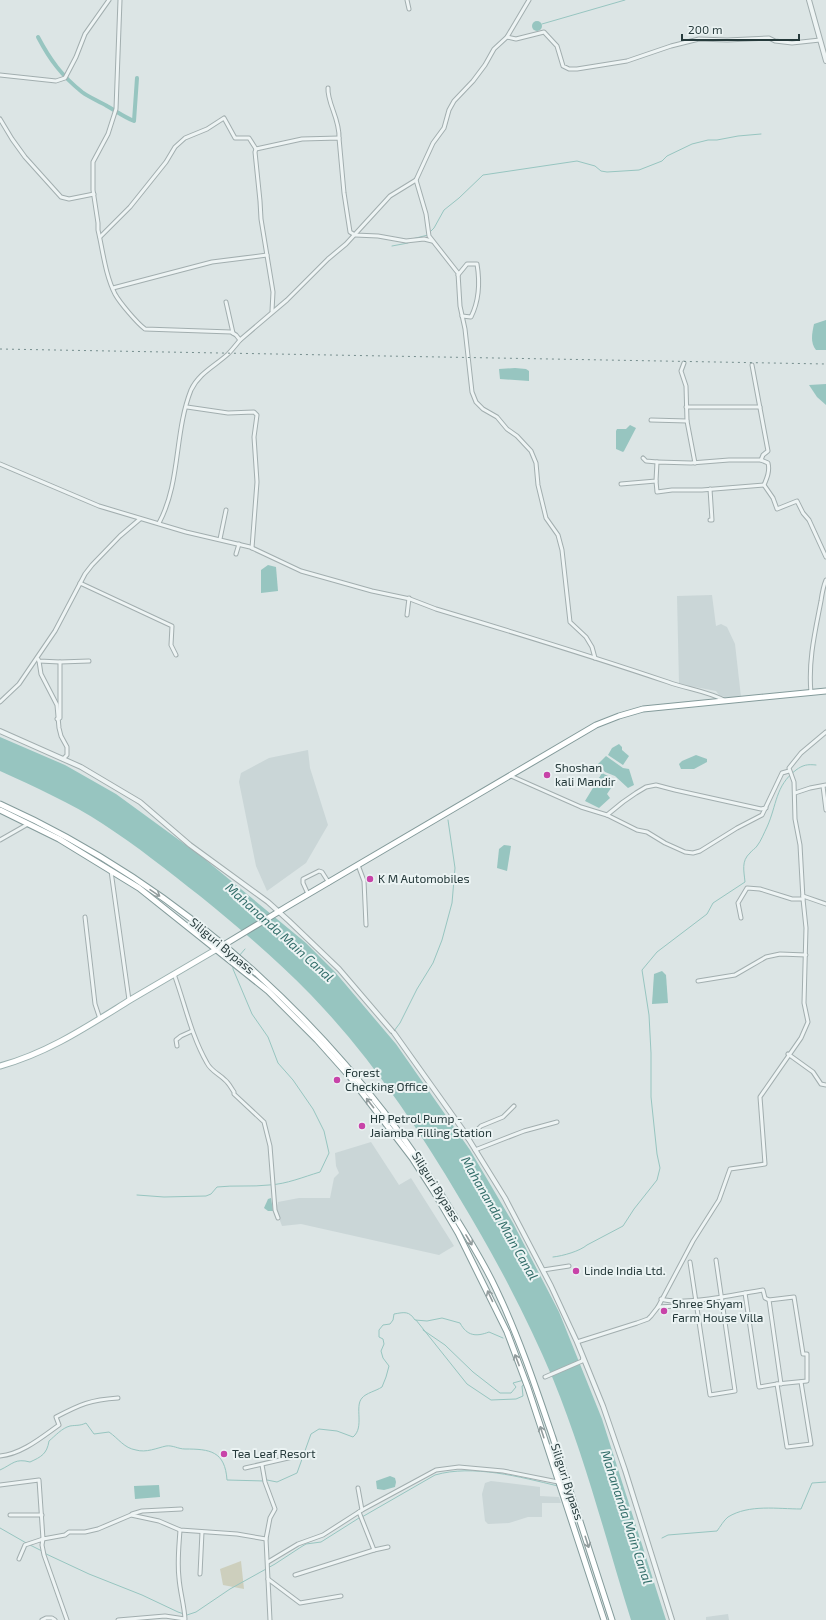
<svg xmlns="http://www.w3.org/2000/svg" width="826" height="1620" viewBox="0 0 826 1620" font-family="'Exo 2',sans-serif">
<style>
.built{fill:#cad6d7}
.green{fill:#cdcfbd}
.water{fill:#97c5c0}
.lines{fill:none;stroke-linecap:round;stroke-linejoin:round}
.stream{stroke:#97c5c0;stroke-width:1}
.canal{stroke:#97c5c0;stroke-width:4}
.minor-casing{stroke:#a2aeaf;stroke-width:5}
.tertiary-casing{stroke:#a2aeaf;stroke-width:6}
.primary-casing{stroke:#9bb1b0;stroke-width:7}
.trunk-casing{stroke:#849b9b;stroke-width:7}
.minor{stroke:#eef4f4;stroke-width:3}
.tertiary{stroke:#eef4f4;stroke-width:4}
.primary{stroke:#fff;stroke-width:5}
.trunk{stroke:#fff;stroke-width:5}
.rail{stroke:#768e8e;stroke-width:1;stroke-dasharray:2 4;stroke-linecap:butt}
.oneway{stroke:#929c9d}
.poi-dot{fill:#c843a8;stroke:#ebf3f3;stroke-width:1.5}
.labels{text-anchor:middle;stroke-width:4;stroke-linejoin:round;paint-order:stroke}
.poi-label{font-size:12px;fill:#263a3b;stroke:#ebf3f3;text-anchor:start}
.street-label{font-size:12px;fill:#263a3b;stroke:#ebf3f3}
.water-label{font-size:13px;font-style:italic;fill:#326d69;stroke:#ebf3f3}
</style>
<rect width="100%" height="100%" fill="#dce5e5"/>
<g class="built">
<path d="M712 595 716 626 721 624 727 627 735 644 741 697H725L719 695 716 691 679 684 677 596Z"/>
<path d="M308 750 310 768 328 825 306 863 267 891 256 866 239 782 241 773 269 758Z"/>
<path d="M371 1142 399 1185 411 1178 454 1246 439 1255 301 1224 282 1226 276 1210 278 1202 299 1198H330L334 1178 339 1173 336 1166 335 1153Z"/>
<path d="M491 1481 540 1487V1496L559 1497 561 1503H542V1517H528L509 1523 488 1524 485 1521 482 1494 485 1483Z"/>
<path d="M728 1614 729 1620H706V1617Z"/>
</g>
<path class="green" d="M241 1561 244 1589 223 1585 220 1569Z"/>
<g class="water">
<circle cx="537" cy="26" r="5"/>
<path d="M826 320V350H816C810 343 812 333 814 324Z"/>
<path d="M515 368 526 369 529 371V381L500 379 499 369Z"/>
<path d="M826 384V405L817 397 809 385Z"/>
<path d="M630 425 636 428 624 451 623 452 616 449V431L617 429H626Z"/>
<path d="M268 565 276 567 278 591 261 593V570Z"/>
<path d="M0 737 65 765 116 794 201 856 306 943 335 972 396 1044 470 1150 513 1223 559 1312 602 1419 666 1620H631C606 1540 585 1457 553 1379 527 1317 495 1257 460 1199 417 1126 369 1055 311 995 276 959 238 927 200 896 168 871 137 846 103 824 71 803 35 787 0 771Z"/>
<path d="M619 744 622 747V750L629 756 623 765 608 755 612 748Z"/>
<path d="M696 755 707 759V762L694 769H681L679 764 682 761Z"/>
<path d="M606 756 623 768 629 769 634 785 628 788 615 776 605 772 598 764Z"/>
<path d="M602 773 610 777 615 782 607 794 610 798 599 808 585 801Z"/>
<path d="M504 845 511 846 507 871 497 868 499 849Z"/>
<path d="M662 971 666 975 668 1003 652 1004 654 974Z"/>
<path d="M271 1198 273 1211H268L264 1208 268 1199Z"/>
<path d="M390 1476 395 1478 396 1482 395 1487 384 1490 377 1489 376 1481Z"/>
<path d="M159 1485 160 1497 135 1499 134 1486Z"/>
</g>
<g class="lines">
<g class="stream">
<path d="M542 24 625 0"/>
<path d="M430 232 434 228 444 210 459 198 483 175 577 161 595 166 601 171 607 172 639 170 662 161 667 156 692 144 708 140H717L738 136 761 134"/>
<path d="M412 239 428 235"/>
<path d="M392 246 408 243"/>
<path d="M239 956 245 949"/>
<path d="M394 1031 400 1023 417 989 433 963 442 940 452 903 455 868 448 820"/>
<path d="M137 1195 164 1197 206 1196 211 1194 217 1187C234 1185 252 1187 269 1185 287 1184 303 1177 320 1172L329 1153 324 1131 313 1109 293 1080 278 1063 268 1037 252 1014 233 969V966"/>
<path d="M553 1257C563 1256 580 1251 587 1245L623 1226 634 1209 657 1180 660 1168 657 1154 651 1097V1053L649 1015 642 970 657 952 707 914 713 903 745 882C744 871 741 861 750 853 752 850 755 849 757 846 761 841 764 833 767 827 777 805 775 786 796 770 803 765 807 764 816 765"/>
<path d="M416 1320 467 1384 491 1400 516 1399 523 1396 522 1386 524 1385"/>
<path d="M423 1330 445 1345 473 1372 500 1393H511L516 1387 513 1383 524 1380"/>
<path d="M0 1470C13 1464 15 1458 30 1462 41 1457 47 1454 49 1441 55 1436 62 1428 70 1426 76 1425 80 1426 86 1423L94 1434 109 1432C119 1439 124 1448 136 1450 146 1453 157 1448 166 1446 173 1445 178 1449 185 1449 210 1449 225 1451 227 1480L264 1481"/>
<path d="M267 1480 277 1482 297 1473 311 1434 319 1429 337 1431 353 1437C365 1427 354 1407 362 1398 366 1393 376 1391 382 1387L386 1377 389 1366 383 1358 381 1351 384 1344 383 1339 379 1337V1330L383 1325 390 1324 393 1320 394 1314C405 1312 409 1311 415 1320L427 1321 442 1318 460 1323C467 1336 476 1337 489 1332L503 1338"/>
<path d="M362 1517 435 1475C473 1464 520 1477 558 1486"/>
<path d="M0 1528 28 1544"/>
<path d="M662 1538 668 1535 717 1531C720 1527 724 1520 728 1517 749 1504 778 1509 801 1509L812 1483 826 1482"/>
<path d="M30 1545 42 1551"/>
<path d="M44 1553 89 1574 142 1595 178 1612 187 1615 196 1612 230 1589 275 1564 301 1547 306 1544 321 1542 359 1518"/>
</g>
<path class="canal" d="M38 37C50 60 62 76 82 92 90 98 99 101 107 106 116 111 124 117 134 121L137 78"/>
<defs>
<g id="minor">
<path d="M120 0 116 109 108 134 93 162V190L98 223V230C103 251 105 274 115 294 120 303 137 323 145 329L231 332 236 335 240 340C236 345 232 350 228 354 215 366 199 373 191 390 174 433 181 482 159 523"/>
<path d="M407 0 409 9"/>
<path d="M529 0 507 37 494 49 485 65 473 81 454 101 449 110 444 128 433 143 416 180 426 214 429 236 458 273 460 306 465 329 472 392 476 402 483 409 497 417 507 429 517 436 531 451 536 463 538 485 546 518 558 535 562 550 570 622 586 637 592 647 595 658"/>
<path d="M507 37 516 39 544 32 557 46 563 66 569 69H577L627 61 671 46 699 39 727 40 769 38 775 41 792 43 820 40"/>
<path d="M0 75 56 81 65 78 76 57 85 34 109 0"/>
<path d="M328 88C327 103 340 119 339 138"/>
<path d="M0 119 12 139 25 157 61 197 69 199 94 194"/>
<path d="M100 237 130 207 166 162 175 147 185 138 207 129 224 118 235 138H249L256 149"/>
<path d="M458 275 467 264H477C480 282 479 301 471 317L462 316"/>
<path d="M113 288 212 262 267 255"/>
<path d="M226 302 233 333"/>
<path d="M272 311 273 292 261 219 260 201 255 152 256 149 302 139 339 138 344 193 350 232 355 235 378 236 406 241 424 239 432 241"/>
<path d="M240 340 287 300 328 259 346 244 390 196 416 180"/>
<path d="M684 363 681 371 686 386 687 421 695 463"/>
<path d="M752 365 768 451 763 455 761 460 768 463C770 471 767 478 764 485L773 498 777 509 797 501 803 513 809 520 826 557"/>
<path d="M187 407 228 413 254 412 257 415 254 437 257 482 252 548"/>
<path d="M686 407H760"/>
<path d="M651 420 687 421"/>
<path d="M643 458 646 461 657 462"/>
<path d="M0 464 99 506 186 532 250 547 301 571 372 591 410 599 436 609C513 632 591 656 668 682 687 689 708 691 726 701"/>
<path d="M656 481 657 492 672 490H702L764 485"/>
<path d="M621 484 656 481 657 462 691 463 729 460H761"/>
<path d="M710 520H712L710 489"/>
<path d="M220 539 226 510"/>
<path d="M236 554 239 544"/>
<path d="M80 583 172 626 171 645 176 655"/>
<path d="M407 615 409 598"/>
<path d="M38 659 39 661 60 662 89 661"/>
<path d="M39 661 41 674 57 705 59 728 61 736 67 747V755L63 759"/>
<path d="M811 693C808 661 815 632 821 601 822 594 823 587 826 580"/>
<path d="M0 702 19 684 55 631 85 574 92 565 120 536 140 519"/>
<path d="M57 719 60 718V662"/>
<path d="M511 776 581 807 607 815 637 830 647 832 665 843 685 852 693 853 700 851 737 828 762 815 782 773 789 771"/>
<path d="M823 786 826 810"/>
<path d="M795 793 810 788 826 785"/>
<path d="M607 815 623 802 636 793 646 787 656 785 675 790 761 809 766 808"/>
<path d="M0 840 28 824"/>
<path d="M358 865 364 881 366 925"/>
<path d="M111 871 129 1000"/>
<path d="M308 894 303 883V879L319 871 322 872 329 883"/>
<path d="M803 896 826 904"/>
<path d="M85 917 95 1004 100 1019"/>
<path d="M741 918 738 903 747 888 760 889 792 899H803"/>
<path d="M174 974C185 1004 191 1035 207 1063 211 1071 219 1074 225 1080 229 1083 231 1088 234 1092V1094L264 1122 270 1146 275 1210 278 1218"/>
<path d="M698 981 735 975 766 957 780 954 806 955"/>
<path d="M177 1046 176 1040 181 1036 192 1031"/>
<path d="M788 1054 813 1072 821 1084 826 1085"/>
<path d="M468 1139 481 1126 503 1117 514 1106"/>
<path d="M475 1150 524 1131 557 1122"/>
<path d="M690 1262 710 1395 735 1391 716 1260"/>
<path d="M543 1270 569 1266"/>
<path d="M745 1293 759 1387 777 1384 807 1381V1354H803L794 1297 769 1300"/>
<path d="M661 1299C685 1306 737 1294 763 1290L765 1298 769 1300 781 1384"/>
<path d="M658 1307 696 1305"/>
<path d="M577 1342 637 1323 648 1319 651 1316 658 1307 693 1241 719 1200 730 1169 765 1164 760 1097 801 1038 808 1022 804 1003 806 928 803 899 800 845 795 819 794 782 789 768 801 753 826 732"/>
<path d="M545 1377 582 1361 583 1358"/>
<path d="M777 1384 787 1447 811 1444 801 1382"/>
<path d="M0 1456C22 1454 42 1437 59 1425L56 1417C81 1404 90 1400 118 1398"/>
<path d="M262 1465 265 1482 275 1509 270 1518 266 1539 270 1620"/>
<path d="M245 1468 297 1456"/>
<path d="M0 1485 39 1480 43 1539 65 1535 69 1532H85L98 1529 131 1515 159 1521 180 1530 237 1534 266 1539"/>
<path d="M358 1488 362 1510"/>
<path d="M359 1512 374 1550 388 1547"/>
<path d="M132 1514 142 1511 181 1509"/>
<path d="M10 1515H42"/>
<path d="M19 1559 25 1545 43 1539 42 1545 44 1555 67 1620"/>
<path d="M268 1562 298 1544 323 1535 362 1510 436 1470 459 1467 503 1471 558 1482 567 1480"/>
<path d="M200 1574 202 1532"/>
<path d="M295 1575 374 1550"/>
<path d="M268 1579 300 1603 341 1596"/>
<path d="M42 1620 46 1618H52L55 1620"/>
<path d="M118 1620 165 1616 185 1619C184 1604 180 1592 179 1578 177 1562 179 1546 180 1530"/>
</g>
<g id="tertiary">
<path d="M809 0 826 61"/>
<path d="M0 731 81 767 140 802 190 845 268 902 289 921 339 969 392 1031"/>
<path d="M394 1033 463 1130 505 1198 551 1286 577 1342 603 1406 625 1470 672 1620"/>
</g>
<path id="primary" d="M0 1066C48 1053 88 1026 130 1000 159 983 188 966 217 949"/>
<g id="trunk">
<path d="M0 804C189 889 348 1038 454 1215 469 1239 484 1263 496 1289 519 1337 536 1388 553 1438 573 1498 592 1559 612 1620"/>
<path d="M0 810 59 839 139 888 268 991 317 1040 350 1077 412 1158 434 1192 458 1233 507 1332 528 1388 604 1620"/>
<path d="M217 949 288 906 596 725 619 716 643 709 826 691"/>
</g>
</defs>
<use href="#minor" class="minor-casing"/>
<use href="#tertiary" class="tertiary-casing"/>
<use href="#primary" class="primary-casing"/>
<use href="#trunk" class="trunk-casing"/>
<use href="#minor" class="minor"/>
<use href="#tertiary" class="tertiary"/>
<use href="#primary" class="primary"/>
<use href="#trunk" class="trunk"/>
<path class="rail" d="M0 349 826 364"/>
</g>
<defs><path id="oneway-shaft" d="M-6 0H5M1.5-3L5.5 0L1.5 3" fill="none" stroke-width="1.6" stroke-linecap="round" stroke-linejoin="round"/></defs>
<g class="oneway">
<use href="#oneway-shaft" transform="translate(155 893) rotate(34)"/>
<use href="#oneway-shaft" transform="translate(370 1103) rotate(-128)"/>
<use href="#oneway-shaft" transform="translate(469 1240) rotate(59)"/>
<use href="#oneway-shaft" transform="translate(490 1296) rotate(-115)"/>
<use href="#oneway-shaft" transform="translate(517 1360) rotate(-111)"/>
<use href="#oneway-shaft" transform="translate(542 1432) rotate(-108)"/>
<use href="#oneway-shaft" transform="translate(587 1542) rotate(72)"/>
</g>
<g class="poi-dot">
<circle cx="547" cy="775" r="4"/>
<circle cx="370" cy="879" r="4"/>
<circle cx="337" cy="1080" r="4"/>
<circle cx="362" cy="1126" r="4"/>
<circle cx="576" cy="1271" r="4"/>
<circle cx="664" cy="1311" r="4"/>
<circle cx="224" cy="1454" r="4"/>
</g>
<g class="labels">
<g class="poi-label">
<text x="555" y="772">Shoshan<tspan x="555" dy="14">kali Mandir</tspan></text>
<text x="378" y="883">K M Automobiles</text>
<text x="345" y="1077">Forest<tspan x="345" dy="14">Checking Office</tspan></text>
<text x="370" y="1123">HP Petrol Pump -<tspan x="370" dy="14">Jaiamba Filling Station</tspan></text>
<text x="584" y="1275">Linde India Ltd.</text>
<text x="672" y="1308">Shree Shyam<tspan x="672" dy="14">Farm House Villa</tspan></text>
<text x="232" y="1458">Tea Leaf Resort</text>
</g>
<g class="street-label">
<text transform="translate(222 946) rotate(40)" y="4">Siliguri Bypass</text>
<text transform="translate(436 1187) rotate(58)" y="4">Siliguri Bypass</text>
<text transform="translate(567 1482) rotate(72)" y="4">Siliguri Bypass</text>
</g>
<g class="water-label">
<text transform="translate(280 932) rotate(42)" y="5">Mahananda Main Canal</text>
<text transform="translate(500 1218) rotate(60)" y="5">Mahananda Main Canal</text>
<text transform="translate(627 1517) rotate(72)" y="5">Mahananda Main Canal</text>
</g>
</g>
<path d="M682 34v6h117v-6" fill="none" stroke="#263a3b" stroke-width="2"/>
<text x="688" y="34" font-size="12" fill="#263a3b" stroke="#ebf3f3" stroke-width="3" paint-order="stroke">200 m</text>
</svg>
